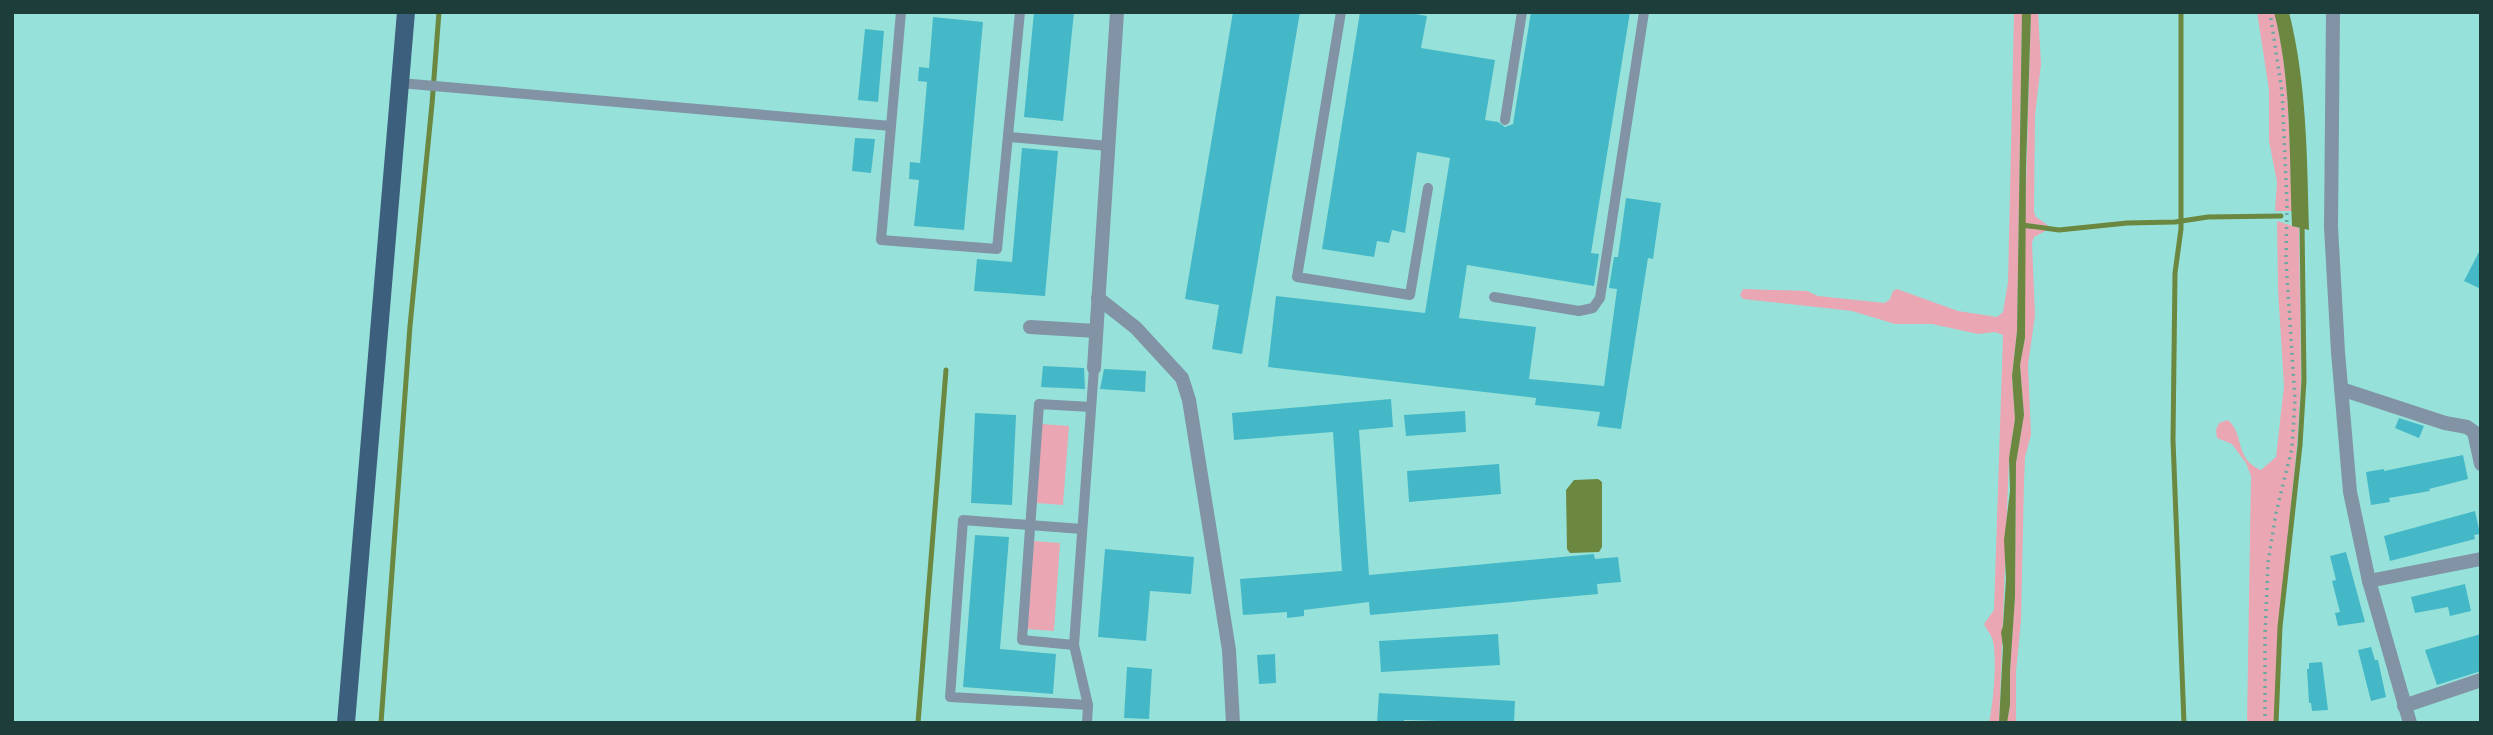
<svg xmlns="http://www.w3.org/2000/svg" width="2493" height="735" viewBox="0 0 2493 735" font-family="Arial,sans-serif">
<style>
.green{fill:#eaa7b3}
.water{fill:#6b8740}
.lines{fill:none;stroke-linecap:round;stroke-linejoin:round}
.stream{stroke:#6b8740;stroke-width:5}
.building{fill:#45b8c7}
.path{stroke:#6ca8a2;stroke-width:3.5;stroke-dasharray:2 5;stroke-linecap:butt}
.service{stroke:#8193a5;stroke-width:10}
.minor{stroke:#8193a5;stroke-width:14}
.primary{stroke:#3d5f7e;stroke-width:18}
</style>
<rect width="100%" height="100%" fill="#96e2da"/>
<g class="green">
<path d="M2014 12H2022L2017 331 2012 376 2015 419 2009 458 1999 723H1989C1993 706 1998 654 1992 638 1990 633 1986 629 1984 624L1994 610 2003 335 1995 332 1978 334 1932 324H1895L1852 311 1743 299 1740 295 1743 289 1807 291 1818 296 1885 303 1890 299 1893 291 1897 289 1958 311 1997 317 2003 312 2008 282Z"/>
<path d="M2031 12H2038L2041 64 2035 115 2034 212 2036 217 2049 226 2025 223Z"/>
<path d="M2257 12H2274C2291 77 2289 144 2292 211H2275L2277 182 2269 141V90Z"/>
<path d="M2277 221 2299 228 2301 380 2297 444 2279 627 2274 723H2247L2251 476 2246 463 2232 444 2217 438 2216 430 2219 423 2228 420C2245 435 2234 459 2261 470L2276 457 2284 386 2278 290Z"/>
<path d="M2025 228 2047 230 2034 237 2032 243 2035 315 2028 365 2031 435 2025 457 2024 483 2021 621 2016 672V723H2007L2010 705V671L2015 597 2016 463 2024 415 2020 365 2025 338Z"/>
<path d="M1042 424 1069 426 1063 505 1036 503Z"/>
<path d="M1034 541 1060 543 1054 631 1027 629Z"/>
</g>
<g class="water">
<path d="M2022 12H2031L2026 167 2025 338 2020 365 2024 415 2016 463 2015 597 2010 671V705L2007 723H1999L2003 647 2001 632 2003 626 2006 579 2004 540 2010 491 2009 458 2015 419 2012 376 2017 331Z"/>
<path d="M2274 12H2289C2307 84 2307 157 2309 230L2292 226C2289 155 2292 82 2274 12Z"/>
<path d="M1598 479 1602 482V547L1599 552 1570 553 1567 549 1566 490 1574 480Z"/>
</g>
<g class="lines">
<g class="stream">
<path d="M2181 12V229L2175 273 2173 440 2184 723"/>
<path d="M2022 225 2059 230 2127 223 2175 222 2208 217 2281 216"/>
<path d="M381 723 410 326 432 104 439 12"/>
<path d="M918 723 946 370"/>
<path d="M2276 723 2280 627 2300 445 2304 380 2302 223"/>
</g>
</g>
<g class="building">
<path d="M1034 12H1074L1063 121 1024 117Z"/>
<path d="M1233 12H1300L1242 354 1212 349 1219 305 1185 299Z"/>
<path d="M1360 12H1405L1427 16 1421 48 1495 60 1485 120 1498 122 1505 127 1513 124 1531 12H1630L1591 253 1599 254 1594 286 1467 265 1459 318 1536 327 1529 379 1604 386 1617 289 1609 288 1614 257H1618L1626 198 1661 203 1653 259 1648 258 1621 429 1597 426 1600 412 1535 405 1536 398 1268 367 1276 296 1425 313 1450 158 1417 152 1405 233 1392 230 1389 243 1377 241 1374 257 1322 249Z"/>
<path d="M933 17 983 22 964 230 914 226 919 180 909 179 910 162 920 163 927 82 918 81 919 67 929 68Z"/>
<path d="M865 29 884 31 878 102 858 100Z"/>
<path d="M855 138 875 139 871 173 852 171Z"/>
<path d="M1022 148 1058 151 1045 296 974 291 977 259 1012 262Z"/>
<path d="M2481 248V289L2464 281Z"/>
<path d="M1043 366 1084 368 1085 389 1041 387Z"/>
<path d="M1104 369 1146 371 1145 392 1100 389Z"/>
<path d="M1391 399 1393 427 1359 430 1369 575 1594 554 1595 559 1618 557 1621 582 1597 584 1598 594 1370 615 1369 602 1304 610V616L1287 618V612L1243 615 1240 579 1342 571 1333 432 1234 440 1232 413Z"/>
<path d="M1465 411 1466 432 1406 436 1404 415Z"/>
<path d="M975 413 1016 415 1012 505 971 503Z"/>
<path d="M2399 418 2424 426 2419 438 2395 428Z"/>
<path d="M2463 455 2468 479 2429 489 2430 491 2389 498 2390 502 2371 505 2366 472 2384 469V471Z"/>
<path d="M1499 464 1501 494 1409 502 1407 471Z"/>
<path d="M2475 511 2480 534 2474 535 2475 539 2390 561 2384 536Z"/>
<path d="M975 535 1009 537 1000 649 1056 654 1053 694 963 687Z"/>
<path d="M1105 549 1194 557 1191 594 1150 591 1146 641 1098 637Z"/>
<path d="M2346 552 2365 622 2338 626 2335 613 2340 612 2332 581 2336 580 2330 556Z"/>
<path d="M2465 584 2471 611 2450 616 2448 607 2415 613 2411 597Z"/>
<path d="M1498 634 1500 665 1381 672 1379 641Z"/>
<path d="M2481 634V671L2437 685 2425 650Z"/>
<path d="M2371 647 2375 660H2378L2386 697 2371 701 2358 650Z"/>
<path d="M1275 654 1276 683 1259 684 1257 655Z"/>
<path d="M2322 662 2328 710 2312 711 2311 703H2309L2307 669H2309V663Z"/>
<path d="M1127 667 1152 669 1149 719 1124 718Z"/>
<path d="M1379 693 1515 701 1514 723 1404 720 1403 723H1377Z"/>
</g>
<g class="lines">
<path class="path" d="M2265 723V635L2268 563 2276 513 2292 448 2295 400 2286 261 2287 203 2282 92 2270 12"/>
<g class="service">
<path d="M901 12 881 240 997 249 1020 12"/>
<path d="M1341 12 1297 277 1410 295 1428 188"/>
<path d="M400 83 891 126"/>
<path d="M1505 120 1522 12"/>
<path d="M1010 137 1108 146"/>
<path d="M1494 297 1579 311 1593 308 1600 298 1644 12"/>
<path d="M1082 529 963 520 950 697 1088 705"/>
<path d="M1074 645 1022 640 1039 404 1091 407"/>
<path d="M1087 723 1088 705 1074 645 1094 368"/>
</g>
<g class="minor">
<path d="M2333 12 2331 227 2338 352 2350 492 2369 581 2410 723"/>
<path d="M1098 298 1136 328 1182 378 1189 400 1229 650 1233 723"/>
<path d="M1030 327 1096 331"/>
<path d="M1094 368 1117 12"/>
<path d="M2341 389 2445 423 2467 427 2474 432 2481 464"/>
<path d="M2369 581 2481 559"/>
<path d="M2404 706 2481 680"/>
</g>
<path class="primary" d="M346 723 406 12"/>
</g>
<rect width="2493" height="735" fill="none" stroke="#1d3d3a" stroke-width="28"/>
</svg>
